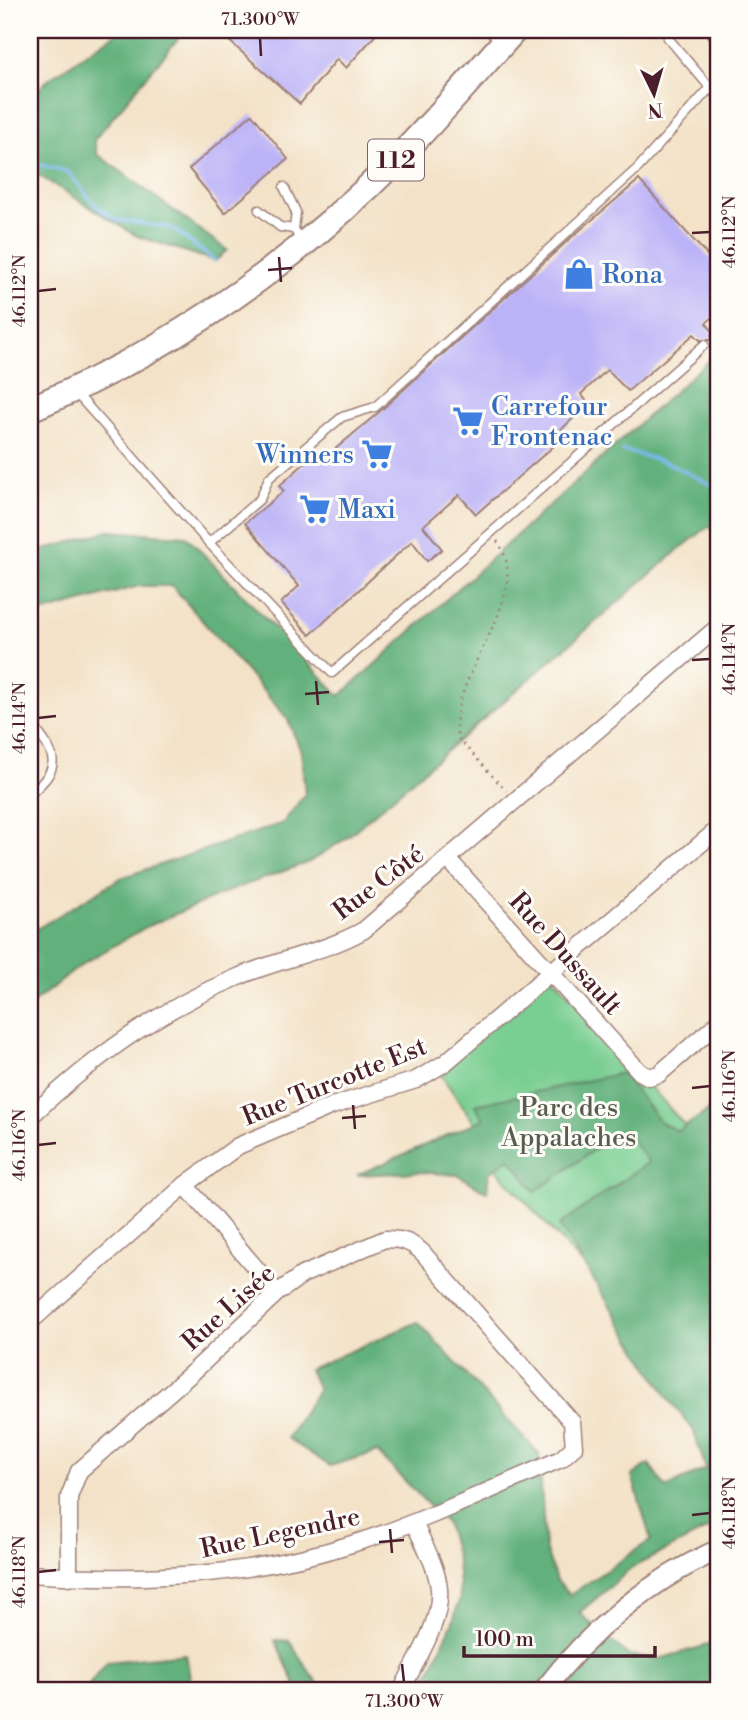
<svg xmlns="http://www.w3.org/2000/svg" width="748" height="1720" viewBox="0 0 748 1720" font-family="'Libre Bodoni',serif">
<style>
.green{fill:#79ce91;stroke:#62765e;stroke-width:2}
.forest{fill:#62b17b;stroke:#566853;stroke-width:2}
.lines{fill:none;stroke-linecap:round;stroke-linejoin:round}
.stream{stroke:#7bb8ee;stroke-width:3.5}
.building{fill:#bcb2f7}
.service-casing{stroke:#9e8079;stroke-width:11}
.minor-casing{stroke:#9e8079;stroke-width:19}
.tertiary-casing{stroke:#9e8079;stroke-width:23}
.primary-casing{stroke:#9e8079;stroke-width:28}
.path{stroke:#9e8079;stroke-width:2.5;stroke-dasharray:2 5;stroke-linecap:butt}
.service{stroke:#fff;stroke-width:8}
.minor{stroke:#fff;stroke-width:16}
.tertiary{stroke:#fff;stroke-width:19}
.primary{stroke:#fff;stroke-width:24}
.ticks{fill:none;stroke:#4a1f2b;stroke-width:2.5}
.labels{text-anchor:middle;stroke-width:6;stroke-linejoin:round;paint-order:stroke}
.shield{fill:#fdfcf7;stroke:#806168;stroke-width:2}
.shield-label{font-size:24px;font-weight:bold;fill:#4a1f2b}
.shop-label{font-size:26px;fill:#366cbe;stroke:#fdfcf7;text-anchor:start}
.street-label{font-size:26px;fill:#4a1f2b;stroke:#fdfcf7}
.park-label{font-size:26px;fill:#5a5c4f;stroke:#fdfcf7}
.neatline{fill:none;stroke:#4a1f2b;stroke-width:2.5}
.ticks-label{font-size:18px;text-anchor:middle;fill:#4a1f2b}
</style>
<rect width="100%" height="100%" fill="#fdfcf7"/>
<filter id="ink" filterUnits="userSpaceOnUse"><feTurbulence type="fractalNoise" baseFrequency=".0143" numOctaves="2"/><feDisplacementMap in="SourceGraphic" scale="14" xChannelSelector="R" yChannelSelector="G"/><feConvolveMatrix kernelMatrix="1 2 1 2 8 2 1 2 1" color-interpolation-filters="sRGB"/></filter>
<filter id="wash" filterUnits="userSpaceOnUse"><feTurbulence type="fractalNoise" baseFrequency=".00686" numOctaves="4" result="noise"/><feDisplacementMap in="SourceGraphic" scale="28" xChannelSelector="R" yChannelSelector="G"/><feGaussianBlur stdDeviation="1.57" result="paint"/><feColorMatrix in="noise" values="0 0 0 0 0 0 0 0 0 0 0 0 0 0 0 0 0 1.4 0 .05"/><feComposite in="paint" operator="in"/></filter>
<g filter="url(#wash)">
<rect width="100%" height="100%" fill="#f3e2c7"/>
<path class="green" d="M549 972 718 1163 701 1394 462 1132 476 1125 436 1068Z"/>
<g class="forest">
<path d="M121 30H185L94 140 97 154 227 250 215 261 137 236 30 170V97L49 79Z"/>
<path d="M718 352V530L708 527 677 551 345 839 309 862 231 890 148 926 84 963 30 1005V933L121 878 283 823 305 794 301 751 287 718 172 586H139L30 616V554L108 531 186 536 340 696Z"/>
<path d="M622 1073 661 1123 678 1131 718 1104V1524L633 1567 579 1613 628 1655 659 1659 718 1642V1690H421L452 1624 460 1598 457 1560 446 1523 377 1452 330 1466 287 1438 318 1390 309 1369 418 1322 539 1454 545 1548 556 1580 570 1595 651 1540 632 1476 649 1464 666 1488 706 1469 693 1429 670 1401 559 1225 649 1162 623 1129 535 1192 510 1158 489 1173 487 1192 458 1175 421 1172 357 1175 484 1119 475 1105Z"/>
<path d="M275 1640 289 1641 322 1690H298Z"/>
<path d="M186 1654 192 1690H85L107 1662Z"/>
</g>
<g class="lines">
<g class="stream">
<path d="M41 165 68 172 95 205 117 220 172 228 215 261"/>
<path d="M622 450 668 463 718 488"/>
</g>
</g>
<g id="blocks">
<g class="building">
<path d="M217 30H380L346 68 337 59 300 104Z"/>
<path d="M252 114 288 159 225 213 189 169Z"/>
<path d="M639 180 718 267V313L706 323 712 330V340H700L694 334 628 391 607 370 581 394 589 404 552 438 556 444 476 514 459 495 423 526 442 549 427 561 412 541 310 635 281 603 299 586 245 523 284 491 279 486 314 455 320 462 379 412 573 236Z"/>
</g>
</g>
</g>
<g filter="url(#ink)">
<use href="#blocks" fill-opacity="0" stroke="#9e8079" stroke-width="2"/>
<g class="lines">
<defs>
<g id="service">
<path d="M488 30 500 41"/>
<path d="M668 38 718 97"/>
<path d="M284 187 296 212 294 229 302 242"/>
<path d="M259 210 280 227 294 229"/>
<path d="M716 335 718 333"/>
<path d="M76 393 209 543 332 673 704 345"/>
<path d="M209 543 260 499 269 478 342 417 375 407 638 168 718 79"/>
<path d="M30 722C55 754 65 765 30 794"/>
</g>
<g id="minor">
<path d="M448 859 640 1072 649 1077 659 1074 718 1023"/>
<path d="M30 1117C94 1057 157 1011 238 977 279 959 325 952 364 930L718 627"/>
<path d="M185 1185 277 1293"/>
<path d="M30 1322 185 1185 238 1146 332 1106 416 1080 445 1063 718 829"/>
<path d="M30 1574C140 1582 249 1577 355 1543 426 1521 493 1488 561 1459L574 1447 572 1422 422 1252C410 1241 401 1239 385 1239L302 1275 277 1293 193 1372 79 1471 69 1497V1577"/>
<path d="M402 1690C415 1661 442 1623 439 1589 437 1566 423 1543 414 1523"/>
</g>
<g id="tertiary">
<path d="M717 30 718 32"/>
<path d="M544 1690C589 1631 650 1580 718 1550"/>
</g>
<path id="primary" d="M30 409C167 352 288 268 393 163 435 121 474 75 515 30"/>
</defs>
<use href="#service" class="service-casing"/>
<use href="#minor" class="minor-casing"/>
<use href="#tertiary" class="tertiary-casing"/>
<use href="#primary" class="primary-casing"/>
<path class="path" d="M497 541C538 597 444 678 458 738L506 791"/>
<use href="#service" class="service"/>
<use href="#minor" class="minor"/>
<use href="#tertiary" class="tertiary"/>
<use href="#primary" class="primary"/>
</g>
</g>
<path class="ticks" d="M260 38 261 56M692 233 710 232M279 257 281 282M268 270 292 268M38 291 56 289M692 660 710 659M316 681 318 705M305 694 329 692M38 718 56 716M692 1088 710 1086M353 1105 355 1129M342 1118 366 1116M38 1145 56 1143M692 1515 710 1513M390 1529 392 1553M379 1542 404 1540M38 1572 56 1570M402 1664 404 1682"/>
<defs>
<symbol id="shop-bare" viewBox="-9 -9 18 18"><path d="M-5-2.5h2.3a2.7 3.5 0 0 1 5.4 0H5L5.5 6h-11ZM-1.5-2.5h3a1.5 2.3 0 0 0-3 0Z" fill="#3f7fe0" stroke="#fdfcf7" stroke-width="2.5" paint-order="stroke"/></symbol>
<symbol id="supermarket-bare" viewBox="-9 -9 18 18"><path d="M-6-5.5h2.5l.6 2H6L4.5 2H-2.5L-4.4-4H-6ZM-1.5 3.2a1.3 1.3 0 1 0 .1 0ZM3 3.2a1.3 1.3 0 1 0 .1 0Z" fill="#3f7fe0" stroke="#fdfcf7" stroke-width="2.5" paint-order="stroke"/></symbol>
</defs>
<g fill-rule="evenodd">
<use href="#shop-bare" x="557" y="252" width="44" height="44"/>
<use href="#supermarket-bare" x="446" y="399" width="44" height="44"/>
<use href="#supermarket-bare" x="355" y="432" width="44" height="44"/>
<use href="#supermarket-bare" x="293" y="487" width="44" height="44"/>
</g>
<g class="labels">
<rect class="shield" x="368" y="139.5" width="56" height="41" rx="5"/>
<g class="shield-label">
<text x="396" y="168">112</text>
</g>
<g class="shop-label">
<text x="602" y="283">Rona</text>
<text x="491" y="415">Carrefour<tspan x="491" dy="30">Frontenac</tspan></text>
<text x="354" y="463" text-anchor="end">Winners</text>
<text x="338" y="518">Maxi</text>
</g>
<g class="street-label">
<text transform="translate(378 882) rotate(-37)" y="9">Rue Côté</text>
<text transform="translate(566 953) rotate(48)" y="9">Rue Dussault</text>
<text transform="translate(334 1081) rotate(-22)" y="9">Rue Turcotte Est</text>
<text transform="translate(228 1307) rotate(-42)" y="9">Rue Lisée</text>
<text transform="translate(280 1532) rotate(-12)" y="9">Rue Legendre</text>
</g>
<g class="park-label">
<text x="569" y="1116">Parc des<tspan x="569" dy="30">Appalaches</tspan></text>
</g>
</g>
<rect width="748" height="1720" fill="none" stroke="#fdfcf7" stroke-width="77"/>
<g transform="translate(654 94) rotate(175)" stroke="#fdfcf7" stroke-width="5" paint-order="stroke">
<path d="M0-5L12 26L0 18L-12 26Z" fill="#4a1f2b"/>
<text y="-10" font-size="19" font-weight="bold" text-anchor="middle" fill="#4a1f2b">N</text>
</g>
<path d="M464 1646v10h191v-10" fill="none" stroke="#4a1f2b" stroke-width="3.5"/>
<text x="475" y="1646" font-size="21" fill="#4a1f2b" stroke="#fdfcf7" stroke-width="5" paint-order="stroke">100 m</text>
<rect x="38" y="38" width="672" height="1644" class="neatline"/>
<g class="ticks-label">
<text x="260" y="25">71.300°W</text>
<text transform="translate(729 232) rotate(-90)" y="6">46.112°N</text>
<text transform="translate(19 291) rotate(-90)" y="6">46.112°N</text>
<text transform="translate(729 659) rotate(-90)" y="6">46.114°N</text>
<text transform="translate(19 718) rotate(-90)" y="6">46.114°N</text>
<text transform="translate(729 1086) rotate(-90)" y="6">46.116°N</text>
<text transform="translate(19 1145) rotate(-90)" y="6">46.116°N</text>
<text transform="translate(729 1513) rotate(-90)" y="6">46.118°N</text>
<text transform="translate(19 1572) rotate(-90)" y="6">46.118°N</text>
<text x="404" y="1707">71.300°W</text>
</g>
</svg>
